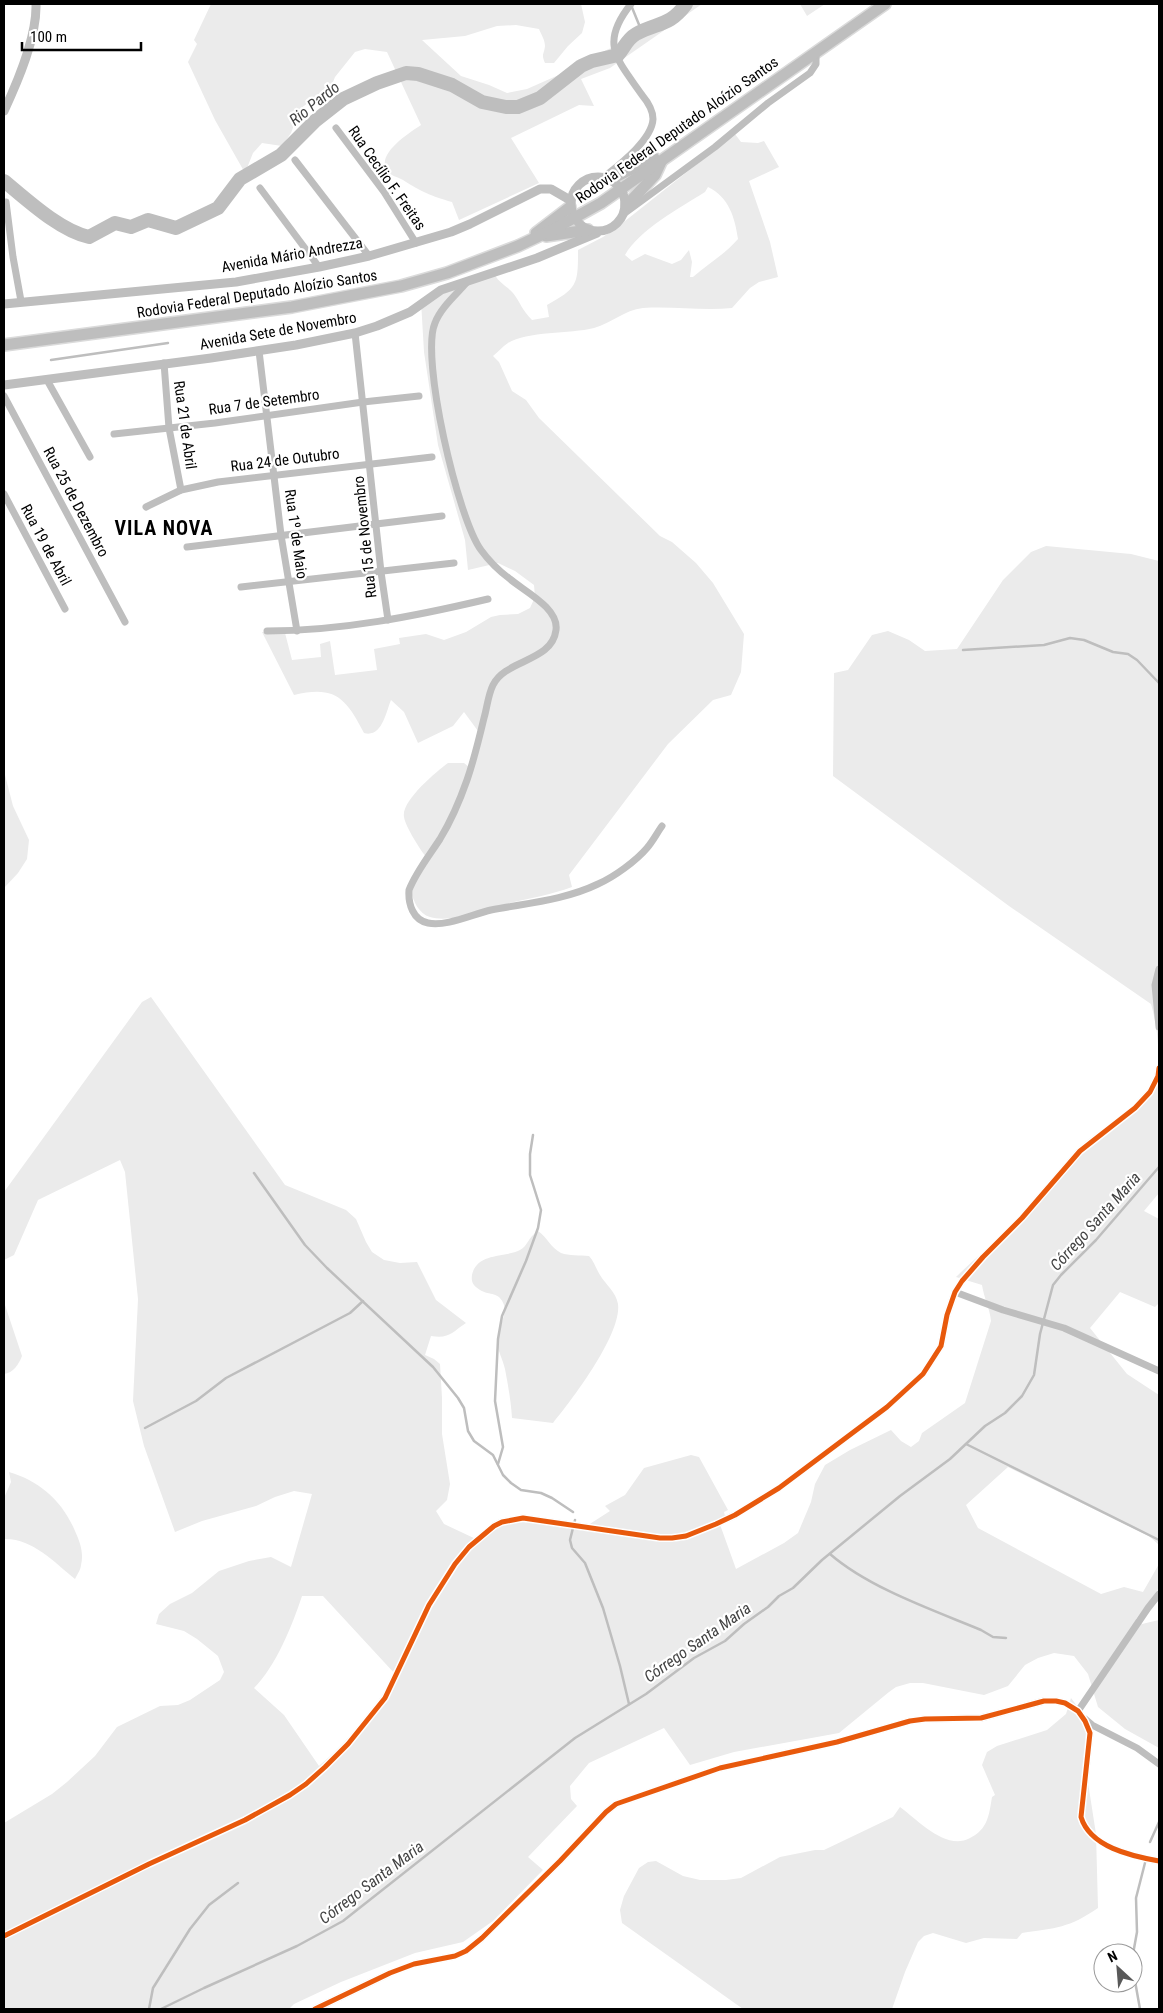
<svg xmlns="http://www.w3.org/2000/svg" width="1163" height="2013" viewBox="0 0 1163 2013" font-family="'Roboto Condensed',sans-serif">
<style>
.green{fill:#ebebeb;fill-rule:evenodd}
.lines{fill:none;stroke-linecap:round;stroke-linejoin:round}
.stream{stroke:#bebebe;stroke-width:2.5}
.river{stroke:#bebebe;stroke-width:14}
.trunk-casing{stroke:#dbdbdb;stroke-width:14}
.minor{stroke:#bebebe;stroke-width:7}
.tertiary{stroke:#bebebe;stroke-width:9}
.trunk{stroke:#bebebe;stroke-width:11}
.cycleway-casing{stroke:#fff;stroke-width:8}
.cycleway{stroke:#e8590c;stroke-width:5}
.labels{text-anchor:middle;stroke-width:4.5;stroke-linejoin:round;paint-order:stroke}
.street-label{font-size:15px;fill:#000;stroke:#fff}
.water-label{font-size:16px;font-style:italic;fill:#434343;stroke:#fff}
.district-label{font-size:20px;font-weight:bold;letter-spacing:1px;fill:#000;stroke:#fff}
</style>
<rect width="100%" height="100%" fill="#fff"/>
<g class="green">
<path d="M211 4H581L585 22 582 33 568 46 554 63H545C541 54 544 55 545 46 545 40 541 34 539 29L516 25 497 26 465 36 422 40 461 76 489 85 507 93 527 89 579 66 595 55 618 45 628 36 677 12 685 4H702L610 68 581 79 594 106 579 105 511 138 539 183 459 220 452 202C431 196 422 192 403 180 398 177 390 176 387 170 376 154 409 133 421 125L387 52 365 49 355 52 335 77 329 92 323 99 309 102 300 109 291 133 282 146 262 143 253 153 245 173 215 120 188 62 197 44 194 40Z"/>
<path d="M800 4H825L807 16Z"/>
<path d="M735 134 741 142 758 143 764 141 779 167 749 181 770 242 778 277 759 282 750 288 732 308C703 311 673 306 643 308 624 310 612 323 594 328 570 334 527 331 508 343 503 346 498 352 493 356L499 362 512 391 526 400 539 418 660 536 672 542 696 563 713 583 744 634 741 672 731 695 713 700 668 744 569 875 572 887C548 896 523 899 498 906 480 911 450 923 430 917 419 914 413 901 411 891L427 858C421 851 405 826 404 817 401 801 436 772 448 763H464L469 767 478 731 464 712 453 726 418 743 404 712 391 700C386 712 382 738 364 733 346 698 335 685 294 695L262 632 285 633 292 660 321 657 320 644 330 641 335 675 377 670 374 649 400 644 399 638 426 634 444 640 466 632 491 617 500 615 518 614 530 608 535 597 534 585 515 571 498 563 468 570 465 540 438 445 424 352 421 301 495 275C499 283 507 286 513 293 520 302 522 310 532 320L549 317 547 305C578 288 578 284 578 250L603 237 620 225ZM708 187C729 197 735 218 738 239 724 255 709 263 693 277H690L692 262 689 250 681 260 672 264 645 254 632 261 625 255C639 230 681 207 705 192Z"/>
<path d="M1046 546 1131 554 1159 561V1193L1144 1211 1159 1219V1303L1155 1307 1120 1292 1090 1328 1127 1374 1159 1395V1545L1149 1536 1008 1467 966 1505 978 1528 1101 1594 1124 1587 1143 1592 1159 1564V1588L1136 1619 1142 1624 1159 1620V1748L1125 1729 1098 1707 1088 1674 1074 1656 1054 1653 1038 1658 1025 1665 1008 1686 984 1695 923 1683H910L896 1687 889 1692 839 1733 734 1752 690 1765 664 1728 589 1763 570 1786 571 1799 577 1806 528 1857 543 1870 493 1921 463 1942 415 1953 341 1982 294 2004 289 2009H4V1823L52 1794 67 1782 95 1756 117 1727 160 1706 178 1705 190 1700 220 1680 224 1672 218 1656 197 1639 184 1631 156 1624 159 1614 170 1604 192 1593 219 1571 249 1561 271 1557 291 1567 312 1494 294 1491 275 1497 256 1506 202 1521 175 1532 144 1446 133 1401 138 1299 125 1172 120 1160 38 1200 14 1255 4 1260V1192L142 1002 151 997 285 1185 346 1210 356 1219 366 1242 372 1252 384 1260 400 1263 417 1262 436 1300 466 1323C452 1332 450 1339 431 1336L425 1355 434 1359 440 1364 442 1398V1434L450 1484 447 1500 436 1511 444 1524 478 1540 496 1528 515 1521 582 1529 610 1511 605 1506 625 1495 644 1468 691 1455 699 1457 728 1510 724 1512 725 1516 718 1519 736 1569 784 1543 798 1533 811 1502 815 1484 825 1465 850 1450 891 1430 901 1441 911 1447 919 1441 922 1433 965 1403 991 1321C990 1309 984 1298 982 1285L956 1277C982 1251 1012 1230 1037 1202 1052 1186 1061 1165 1076 1150 1097 1129 1146 1106 1155 1080 1162 1061 1157 1024 1151 1004L1009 906 833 776 834 673 848 670 872 635 888 631 909 640 925 651 957 649 1003 580 1031 552ZM302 1596H323L396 1675C373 1709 350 1740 319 1766L284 1715 254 1688C276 1666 292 1626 302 1596Z"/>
<path d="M4 771 13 806 29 840 27 859 18 873 4 888Z"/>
<path d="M538 1231C547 1237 551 1248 561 1253 569 1256 580 1255 589 1256 594 1261 596 1269 600 1275 606 1285 616 1292 618 1304 622 1334 572 1400 553 1423L512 1418C511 1401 508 1385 505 1369 503 1360 498 1351 497 1343 497 1330 507 1316 504 1305 499 1291 490 1296 480 1290 473 1286 471 1282 472 1275 477 1252 505 1258 520 1250 528 1246 528 1237 538 1231Z"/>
<path d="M4 1302 22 1356C19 1364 13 1373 4 1374Z"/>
<path d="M9 1472C40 1481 63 1502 75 1531 80 1542 84 1553 81 1565 81 1569 77 1575 75 1579 54 1562 32 1538 4 1539V1498L11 1482Z"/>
<path d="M1071 1698 1077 1706 1088 1729 1087 1776 1096 1834 1098 1908C1069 1928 1056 1928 1022 1933L1017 1939 984 1938 966 1943 933 1933 924 1936 918 1942 905 1972 892 2009H743L622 1923 620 1910 624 1896 639 1868 648 1862 656 1861 683 1876 700 1880H726L741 1878 780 1857 815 1850H824L893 1817 900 1807C919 1821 946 1851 970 1838 988 1829 989 1815 992 1797L995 1795 982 1765 987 1752 997 1746 1047 1730 1066 1714Z"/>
</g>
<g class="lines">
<g class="stream">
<path d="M631 5 642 32"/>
<path d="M51 360 168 343"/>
<path d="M963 650 1044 645 1070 638 1084 640 1113 652 1128 654 1137 660 1159 683"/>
<path d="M254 1173 305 1245 327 1268 433 1367 458 1398 464 1408 468 1431 474 1441 493 1455 503 1475 511 1483 521 1490 541 1493 552 1498 573 1512"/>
<path d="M145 1428 196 1401 226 1378 350 1313 363 1301"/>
<path d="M966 1444 1159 1540"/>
<path d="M498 1464 503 1447 495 1401 498 1339 502 1316 526 1261 538 1228 541 1210 530 1175V1154L533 1135"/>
<path d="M575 1520 570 1540 572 1548 585 1563 603 1608 620 1666 629 1704"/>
<path d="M830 1554C869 1588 933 1610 981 1630L993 1637 1006 1638"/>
<path d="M1150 1842 1159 1822"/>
<path d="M1133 1954 1137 1932 1136 1898 1146 1859"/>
<path d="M1133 1970 1140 2009"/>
<path d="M149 2009 153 1988 190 1929 209 1905 238 1883"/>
<path d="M161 2009 204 1988 297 1946 343 1921 575 1738 646 1694 694 1658 725 1641 744 1624 768 1607 779 1596 793 1588 822 1560 900 1496 950 1459 985 1426 1005 1413 1022 1396 1034 1375 1040 1334 1053 1285 1061 1275 1096 1240 1159 1167"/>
</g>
<path class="river" d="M4 181C26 199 60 231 89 237L115 223 131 227 148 220 176 228 218 208 240 179 281 155 315 121 343 99 377 83 406 73 418 74 452 85 482 102 506 107H518L540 98 581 66 592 61 618 55C624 48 627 39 636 34 658 22 669 27 686 4"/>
<defs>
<g id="trunk">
<path d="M611 179 654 158"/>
<path d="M627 205 655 175 661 162"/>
<path d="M536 233 570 207"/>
<path d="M546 236 588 230"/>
<path d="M4 345 292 307 401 286 447 273 518 246 554 229 601 203 885 4"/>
</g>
</defs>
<use href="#trunk" class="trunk-casing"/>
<g class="minor">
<path d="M336 128 384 192 416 243"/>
<path d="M295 160 369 256"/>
<path d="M604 177C619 165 652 140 653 119 653 111 647 101 642 95 617 59 599 44 631 4"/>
<path d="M260 188 319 267"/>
<path d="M6 202 13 257 21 301"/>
<path d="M625 213 715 147 768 103 810 73 816 64V52"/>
<path d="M468 281C457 294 441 307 435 323 420 357 458 519 481 550 489 561 499 571 510 579 524 591 559 608 556 630 552 662 506 659 493 685 488 695 487 708 484 718 479 739 474 760 467 780 460 800 451 821 440 839 429 856 416 872 409 890 408 904 413 920 428 923 446 927 473 914 491 910 527 903 565 900 598 884 614 877 636 861 647 848 653 841 657 833 662 826"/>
<path d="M355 333 381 572 388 620"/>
<path d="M259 351 281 535 297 631"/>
<path d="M164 363 169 428 181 490"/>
<path d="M47 380 90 457"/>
<path d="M4 396 125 622"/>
<path d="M114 434 215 423 363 402 419 396"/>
<path d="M4 494 65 609"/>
<path d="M146 507 181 490 218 482 432 457"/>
<path d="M187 547 442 516"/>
<path d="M241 587 454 563"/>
<path d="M267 631C341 631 416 616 488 599"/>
<path d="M1159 969 1155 985 1159 1027"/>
<path d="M955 1292 1003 1310 1064 1328 1159 1371"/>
<path d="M1078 1711 1148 1608 1159 1594"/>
<path d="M1085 1719 1092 1725 1137 1748 1159 1764"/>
<path d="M4 1936 149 1864 245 1820 290 1795 306 1784 325 1767 348 1744 385 1698 429 1605 455 1564 469 1547 494 1526 502 1522 523 1518 660 1538H672L686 1536 716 1524 735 1515 779 1488 887 1407 923 1374 941 1346 947 1315 955 1292 962 1281 983 1257 1022 1218 1080 1151 1135 1108 1150 1092 1158 1076 1159 1068"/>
<path d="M315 2009 390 1973 414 1964 455 1956 466 1951 482 1938 560 1861 606 1812 616 1804 720 1768 837 1742 910 1721 925 1719 981 1718 1044 1701H1056L1065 1703 1078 1711 1085 1721 1090 1733 1081 1817C1090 1847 1131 1856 1159 1861"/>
</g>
<g class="tertiary">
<path d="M4 111C18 81 37 37 36 4"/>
<circle cx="598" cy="204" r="27"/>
<path d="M4 304 236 282 319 267 369 256 451 232 470 224 540 189H551L570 200"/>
<path d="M4 385 211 358 296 345 355 333 377 326 410 312 441 290 537 258 597 233"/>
</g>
<use href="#trunk" class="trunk"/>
<defs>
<g id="cycleway">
<path d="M4 1936 149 1864 245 1820 290 1795 306 1784 325 1767 348 1744 385 1698 429 1605 455 1564 469 1547 494 1526 502 1522 523 1518 660 1538H672L686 1536 716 1524 735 1515 779 1488 887 1407 923 1374 941 1346 947 1315 955 1292 962 1281 983 1257 1022 1218 1080 1151 1135 1108 1150 1092 1158 1076 1159 1068"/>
<path d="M315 2009 390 1973 414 1964 455 1956 466 1951 482 1938 560 1861 606 1812 616 1804 720 1768 837 1742 910 1721 925 1719 981 1718 1044 1701H1056L1065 1703 1078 1711 1085 1721 1090 1733 1081 1817C1090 1847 1131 1856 1159 1861"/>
</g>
</defs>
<use href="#cycleway" class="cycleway-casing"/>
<use href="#cycleway" class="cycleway"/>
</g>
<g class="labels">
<g class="street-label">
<text transform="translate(677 130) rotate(-35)" y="5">Rodovia Federal Deputado Aloízio Santos</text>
<text transform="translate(387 178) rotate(55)" y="5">Rua Cecílio F. Freitas</text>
<text transform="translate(292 255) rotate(-10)" y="5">Avenida Mário Andrezza</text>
<text transform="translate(257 294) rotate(-9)" y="5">Rodovia Federal Deputado Aloízio Santos</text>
<text transform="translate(278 331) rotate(-10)" y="5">Avenida Sete de Novembro</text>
<text transform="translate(264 402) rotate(-8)" y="5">Rua 7 de Setembro</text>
<text transform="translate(185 425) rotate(82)" y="5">Rua 21 de Abril</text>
<text transform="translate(285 460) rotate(-7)" y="5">Rua 24 de Outubro</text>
<text transform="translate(76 502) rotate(62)" y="5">Rua 25 de Dezembro</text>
<text transform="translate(296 534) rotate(82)" y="5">Rua 1º de Maio</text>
<text transform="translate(365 537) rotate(-96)" y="5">Rua 15 de Novembro</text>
<text transform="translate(46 545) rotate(62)" y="5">Rua 19 de Abril</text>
</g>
<g class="water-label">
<text transform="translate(314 103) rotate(-39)" y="6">Rio Pardo</text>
<text transform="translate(1095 1221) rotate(-48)" y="6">Córrego Santa Maria</text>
<text transform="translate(697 1642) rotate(-35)" y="6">Córrego Santa Maria</text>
<text transform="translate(371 1882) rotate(-37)" y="6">Córrego Santa Maria</text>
</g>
<g class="district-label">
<text x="164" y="535">VILA NOVA</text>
</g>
</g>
<rect width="1163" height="2013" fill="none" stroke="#000000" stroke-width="10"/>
<g transform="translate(1118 1968) rotate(334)"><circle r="24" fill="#ffffff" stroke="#999999"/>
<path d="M0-4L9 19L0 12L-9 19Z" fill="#595959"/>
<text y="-8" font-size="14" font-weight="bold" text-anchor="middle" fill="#000000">N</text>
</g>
<path d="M22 42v8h119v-8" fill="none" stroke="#000000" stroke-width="2.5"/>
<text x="30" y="42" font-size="15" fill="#000000" stroke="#ffffff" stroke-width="4" paint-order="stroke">100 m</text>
</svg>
